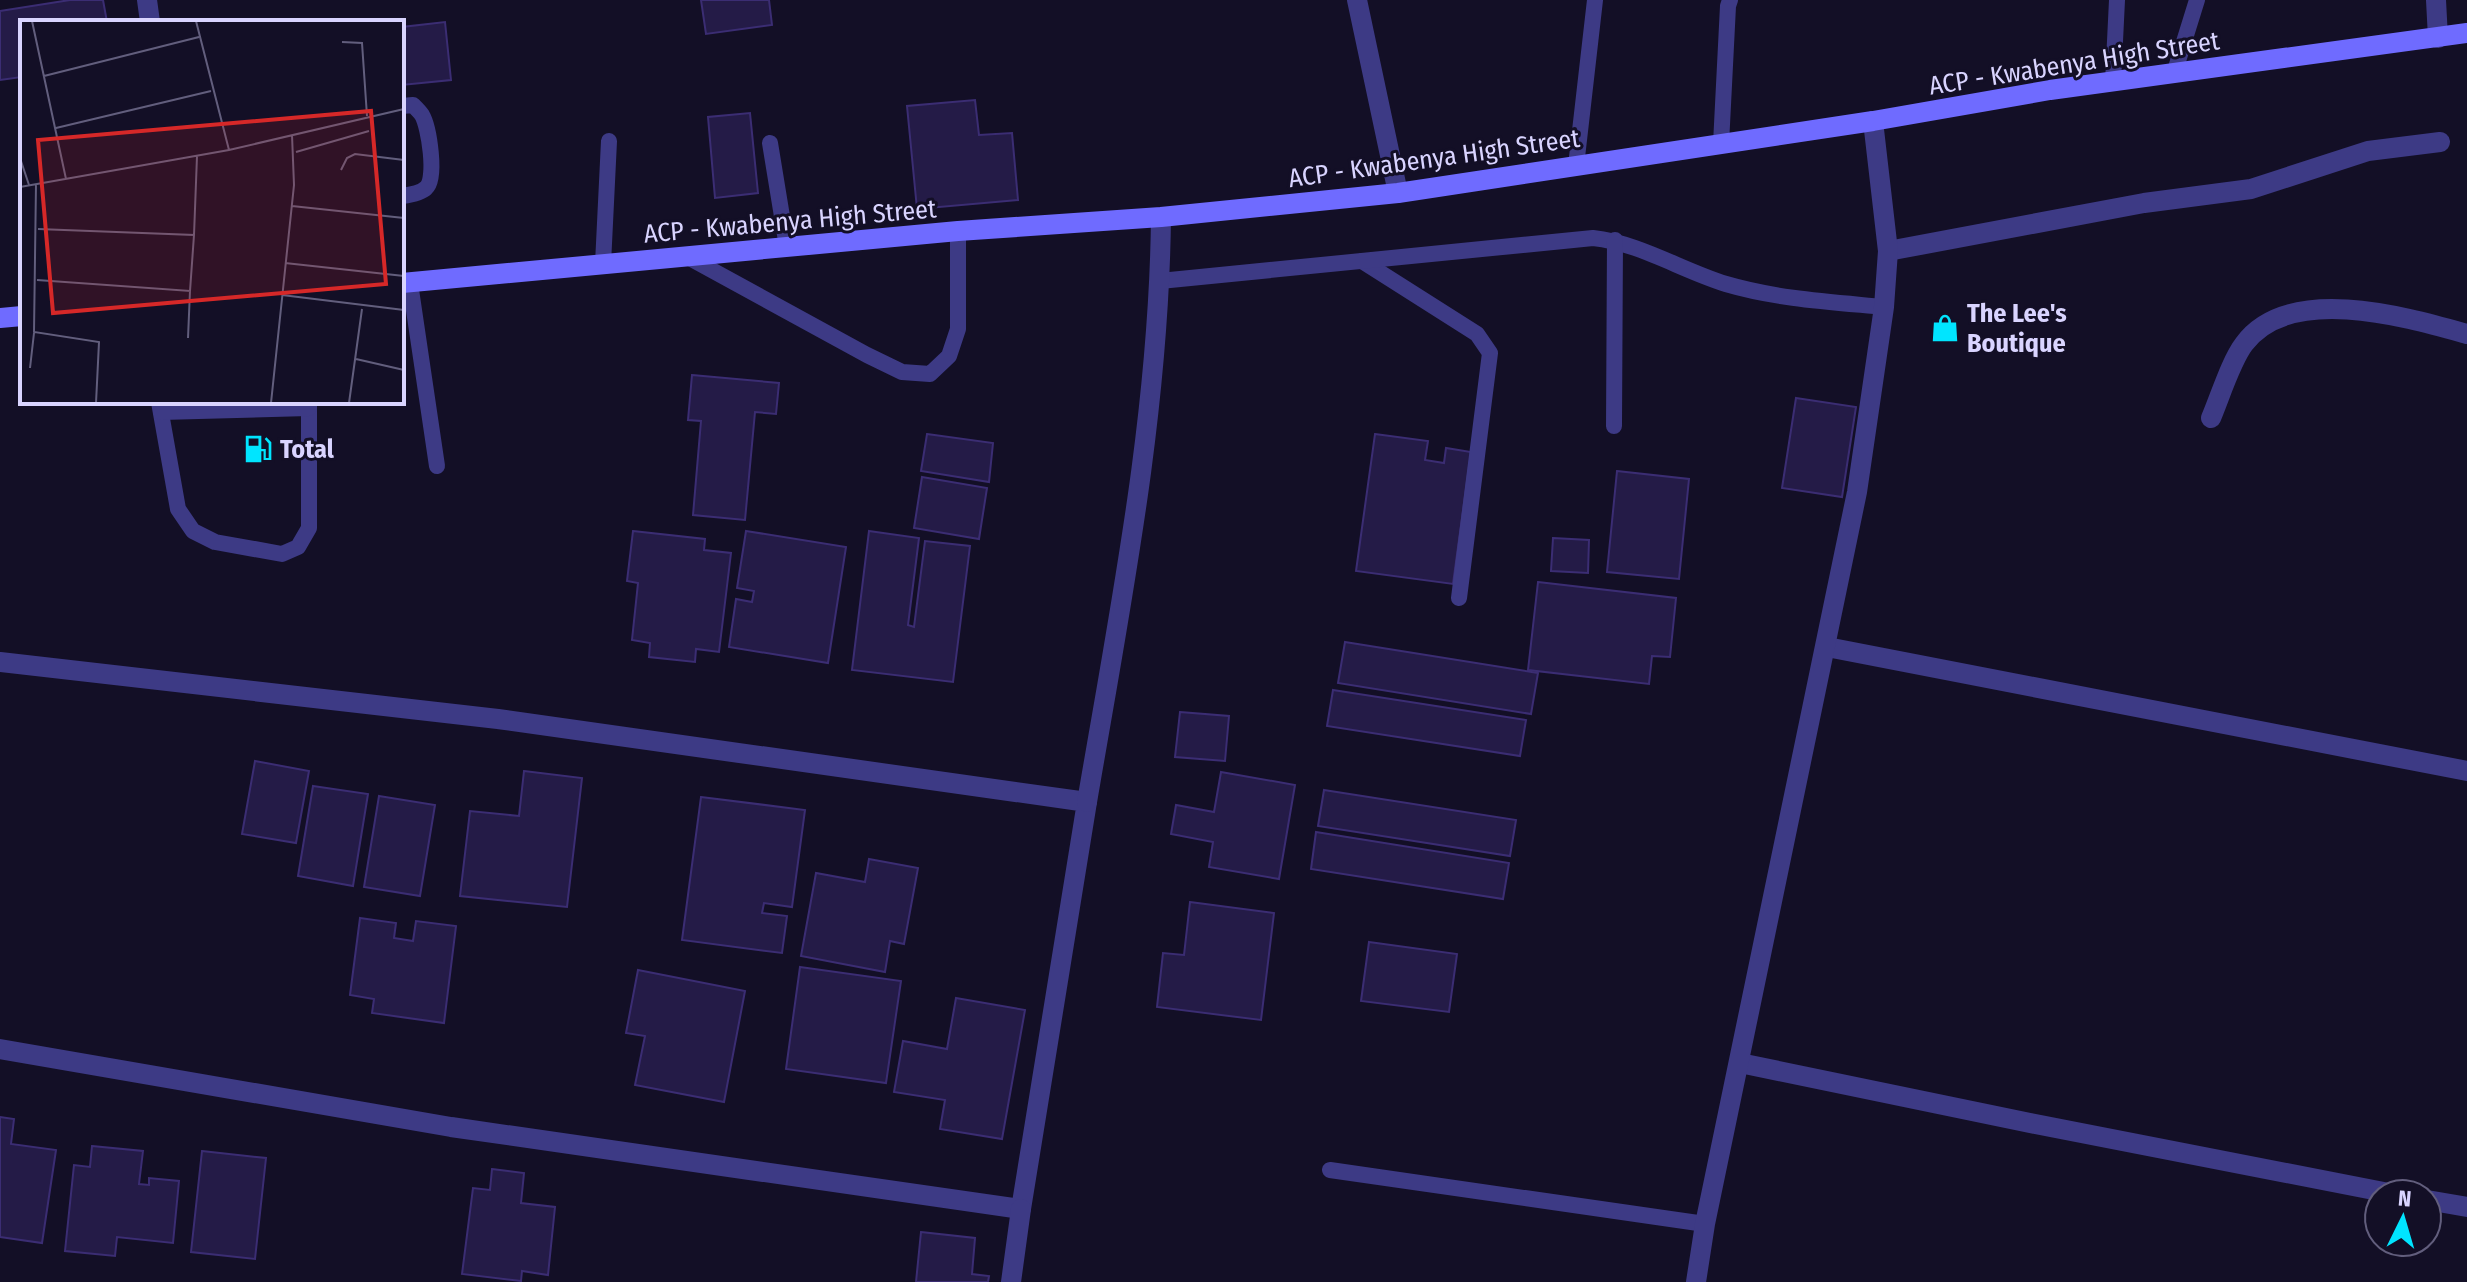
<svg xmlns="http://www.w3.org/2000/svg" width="2467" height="1282" viewBox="0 0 2467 1282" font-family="'Fira Sans Condensed',sans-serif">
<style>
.building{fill:#241b47;stroke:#3b2d73;stroke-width:2}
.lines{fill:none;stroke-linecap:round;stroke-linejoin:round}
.service{stroke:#3d3a85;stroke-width:16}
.minor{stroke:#3d3a85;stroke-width:20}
.secondary{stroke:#6f6bff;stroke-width:20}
.labels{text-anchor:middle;stroke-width:6;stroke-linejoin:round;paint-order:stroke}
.street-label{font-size:26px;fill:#d9d4ff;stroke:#130f26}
.poi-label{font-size:26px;font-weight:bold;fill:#d9d4ff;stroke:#130f26;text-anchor:start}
.inset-road{fill:none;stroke:#625e7d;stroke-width:2}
.view{fill:#d62828;fill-opacity:0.15;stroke:#d62828;stroke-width:4}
.inset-edge{fill:none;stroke:#d9d4ff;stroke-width:4}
</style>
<rect width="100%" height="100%" fill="#130f26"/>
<g class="building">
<path d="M70 0H103L107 22H22V77L0 80V11Z"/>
<path d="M701 0H769L772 25 706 34Z"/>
<path d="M445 22 451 80 402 85V27Z"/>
<path d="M975 100 979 135 1012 133 1018 200 917 209 907 106Z"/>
<path d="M750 113 758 193 715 198 708 117Z"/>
<path d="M692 375 779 383 776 414 755 412 745 520 693 515 701 421 688 420Z"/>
<path d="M1796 398 1856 407 1842 497 1782 488Z"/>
<path d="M927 434 993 443 989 482 921 471Z"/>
<path d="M1375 434 1428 441 1425 460 1444 463 1446 448 1471 452 1453 584 1356 571Z"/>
<path d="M1617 471 1689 479 1679 579 1607 572Z"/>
<path d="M922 477 987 488 979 539 914 528Z"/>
<path d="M633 531 705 539 704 550 731 553 719 652 696 649 695 662 649 657 650 643 632 640 638 583 627 581Z"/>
<path d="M746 531 846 547 828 663 729 647 736 599 752 602 754 591 737 588Z"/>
<path d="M869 531 919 538 908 625 914 627 925 541 970 546 953 682 852 670Z"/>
<path d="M1553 538 1589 540 1588 573 1551 571Z"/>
<path d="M1538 582 1676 598 1670 657 1652 656 1649 684 1528 670Z"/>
<path d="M1345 642 1538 673 1531 714 1338 683Z"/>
<path d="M1333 690 1526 720 1520 756 1327 726Z"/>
<path d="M1180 712 1229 716 1225 761 1175 757Z"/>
<path d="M255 761 309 771 296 843 242 834Z"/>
<path d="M524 771 582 778 567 907 460 896 470 811 519 816Z"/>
<path d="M1221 772 1295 785 1279 879 1209 867 1213 842 1171 834 1176 805 1214 812Z"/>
<path d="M313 786 368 794 353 886 298 876Z"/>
<path d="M1324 790 1516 820 1510 856 1318 826Z"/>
<path d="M379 796 435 805 420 896 364 887Z"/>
<path d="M701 797 805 810 792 907 764 903 762 913 787 916 782 953 682 940Z"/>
<path d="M1316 832 1509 863 1503 899 1311 869Z"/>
<path d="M869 859 918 868 904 944 890 941 885 972 801 956 816 873 865 882Z"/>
<path d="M1190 902 1274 913 1261 1020 1157 1007 1163 953 1184 955Z"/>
<path d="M360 918 396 923 394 938 413 941 416 921 456 926 444 1023 372 1013 374 999 350 995Z"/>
<path d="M1369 942 1457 954 1449 1012 1361 1001Z"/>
<path d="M800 967 901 981 886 1083 786 1069Z"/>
<path d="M638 970 745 991 724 1102 635 1085 645 1036 626 1033Z"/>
<path d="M956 998 1025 1010 1002 1139 940 1129 945 1100 894 1092 903 1041 947 1049Z"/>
<path d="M0 1117 14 1119 11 1144 56 1150 42 1243 0 1237Z"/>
<path d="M92 1146 143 1151 139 1184 149 1185V1178L179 1181 173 1243 117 1237 115 1256 65 1251 74 1165 90 1167Z"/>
<path d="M202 1151 266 1158 255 1259 191 1252Z"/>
<path d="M492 1169 524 1173 521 1203 555 1207 548 1275 522 1271 521 1281 462 1274 473 1188 490 1190Z"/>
<path d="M921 1232 975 1238 972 1274 989 1276 988 1282H916Z"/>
</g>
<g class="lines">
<g class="service">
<path d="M2174 74 2197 0"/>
<path d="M2113 82 2117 0"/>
<path d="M402 106 413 105C416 108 420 112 422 115 429 127 437 179 426 188 421 193 409 195 402 196"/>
<path d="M770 143 787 247"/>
<path d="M1721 144 1728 6 1730 0"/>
<path d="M1576 166 1595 0"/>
<path d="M686 256 867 355 902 372 930 374 949 356 958 329V231"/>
<path d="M1362 261 1477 334 1490 353 1459 598"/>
<path d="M603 264 609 141"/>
<path d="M1160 281 1593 238C1639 243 1681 270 1726 284 1777 299 1831 302 1884 307"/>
<path d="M410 283 437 466"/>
<path d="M159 402 178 509 193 531 215 542 282 554 298 547 309 528V402"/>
<path d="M161 412 309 408"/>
<path d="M1614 426 1615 240"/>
<path d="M1330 1170 1705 1224"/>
</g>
<g class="minor">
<path d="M147 0 150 22"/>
<path d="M1357 0 1398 193"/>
<path d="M2436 0 2438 38"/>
<path d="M1888 251 2144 203 2251 189 2368 151 2440 142"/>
<path d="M2211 418C2220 397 2231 361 2244 344 2289 283 2406 317 2467 334"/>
<path d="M1827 647 2467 771"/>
<path d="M0 662 498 719 1087 802 1021 1209 451 1127 0 1049"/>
<path d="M1087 802C1120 608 1159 415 1161 217"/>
<path d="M1740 1063 2030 1123 2394 1194"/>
<path d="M2427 1200 2467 1207"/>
<path d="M1011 1282 1021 1209"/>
<path d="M1696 1282 1705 1224 1857 492 1884 307 1888 251 1873 121"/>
</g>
<g class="secondary">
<path d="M402 283 958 231 1161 217 1398 193 1873 121 2050 90 2467 33"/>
<path d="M0 318 22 316"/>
</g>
</g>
<defs>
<symbol id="shop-bare" viewBox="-9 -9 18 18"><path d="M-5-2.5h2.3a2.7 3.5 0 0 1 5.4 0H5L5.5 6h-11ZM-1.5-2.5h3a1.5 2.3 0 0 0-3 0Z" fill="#00e5ff" stroke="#130f26" stroke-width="2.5" paint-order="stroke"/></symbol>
<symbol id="fuel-bare" viewBox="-9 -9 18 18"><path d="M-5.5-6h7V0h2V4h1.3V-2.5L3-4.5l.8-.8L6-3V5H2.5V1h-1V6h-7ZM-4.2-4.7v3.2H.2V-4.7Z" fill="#00e5ff" stroke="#130f26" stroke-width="2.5" paint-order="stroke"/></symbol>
</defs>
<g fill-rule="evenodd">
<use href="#shop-bare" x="1925" y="308" width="40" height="40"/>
<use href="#fuel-bare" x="238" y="429" width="40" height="40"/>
</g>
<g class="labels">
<g class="street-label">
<text transform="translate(2074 63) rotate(-9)" y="9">ACP - Kwabenya High Street</text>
<text transform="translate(1434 158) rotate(-8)" y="9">ACP - Kwabenya High Street</text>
<text transform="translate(790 221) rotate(-5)" y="9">ACP - Kwabenya High Street</text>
</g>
<g class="poi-label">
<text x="1967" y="322">The Lee's<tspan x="1967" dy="30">Boutique</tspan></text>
<text x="280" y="458">Total</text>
</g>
</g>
<g transform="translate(20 20)">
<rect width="384" height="384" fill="#130f26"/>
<path class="inset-road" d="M12 1 46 159M176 1 209 130M322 22 342 23 347 96M24 56 179 17M36 108 191 71M276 132 349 111M0 138 9 165M321 150 327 138 335 134 384 140M16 164 14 312 79 322 76 383M0 167 209 130 384 89M272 186 384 198M174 215 177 136M265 243 384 256M17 260 170 271 174 215 18 209M262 275 384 290M168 318 170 271M336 339 384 350M10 348 14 313M251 383 274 165 272 115M329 383 342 289"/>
<path class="view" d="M351 91 366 264 33 293 18 120Z"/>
<rect width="384" height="384" class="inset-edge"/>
</g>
<g transform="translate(2403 1218) rotate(5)"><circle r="38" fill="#130f26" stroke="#625e7d" stroke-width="2"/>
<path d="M0-6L14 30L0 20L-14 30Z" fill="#00e5ff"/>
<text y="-12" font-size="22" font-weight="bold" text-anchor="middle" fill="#d9d4ff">N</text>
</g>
</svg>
